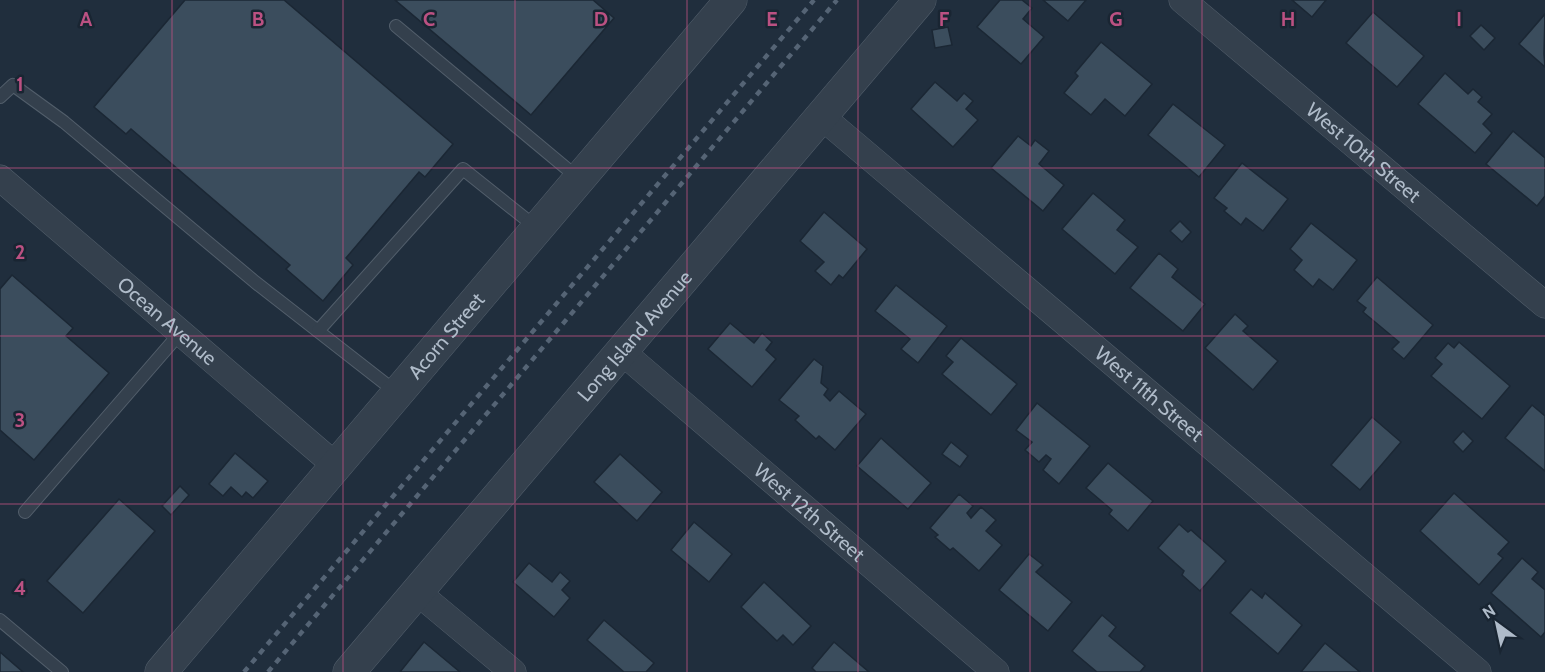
<svg xmlns="http://www.w3.org/2000/svg" width="1545" height="672" viewBox="0 0 1545 672" font-family="Cabin,sans-serif">
<style>
.building{fill:#3b4d5d;stroke:#1b2734;stroke-width:1.5}
.lines{fill:none;stroke-linecap:round;stroke-linejoin:round}
.service-casing{stroke:#525e6b;stroke-width:14}
.minor-casing{stroke:#525e6b;stroke-width:27}
.tertiary-casing{stroke:#525e6b;stroke-width:33}
.service{stroke:#34404d;stroke-width:12}
.minor{stroke:#34404d;stroke-width:26}
.tertiary{stroke:#34404d;stroke-width:32}
.rail{stroke:#556475;stroke-width:4.5;stroke-dasharray:6 6;stroke-linecap:butt}
.grid{fill:none;stroke:#bb5182;stroke-width:1.5;stroke-opacity:0.55}
.labels{text-anchor:middle;stroke-width:5;stroke-linejoin:round;paint-order:stroke}
.street-label{font-size:20px;fill:#afbbc9;stroke:#192532}
.grid-label{font-size:20px;text-anchor:middle;font-weight:bold;fill:#bb5182;stroke:#192532;stroke-width:5;stroke-linejoin:round;paint-order:stroke}
</style>
<rect width="100%" height="100%" fill="#202e3d"/>
<g class="building">
<path d="M185 0H284L453 144 425 177 419 172 346 258 353 265 323 301 286 269 290 265 131 129 126 134 94 107Z"/>
<path d="M395 0H593L614 18 531 115Z"/>
<path d="M1000 0H1022L1032 8 1023 19 1044 37 1021 64 977 27Z"/>
<path d="M1043 0H1086L1068 21Z"/>
<path d="M1292 0H1326L1312 17Z"/>
<path d="M1373 12 1424 56 1397 87 1346 43Z"/>
<path d="M1545 14 1544 54 1545 67 1519 44Z"/>
<path d="M1481 25 1495 38 1484 50 1470 36Z"/>
<path d="M948 27 952 45 935 48 932 30Z"/>
<path d="M1101 42 1152 84 1125 116 1105 99 1091 115 1064 93 1078 76 1075 73Z"/>
<path d="M1445 73 1468 94 1473 89 1482 97 1478 102 1492 114 1483 124 1492 133 1475 153 1418 104Z"/>
<path d="M935 82 957 101 964 93 973 101 966 109 978 120 953 147 911 109Z"/>
<path d="M1173 104 1225 145 1199 177 1148 135Z"/>
<path d="M1513 131 1545 158V196L1537 206 1486 164Z"/>
<path d="M1018 136 1031 146 1035 140 1049 151 1039 164 1064 185 1043 211 991 168Z"/>
<path d="M1242 163 1288 199 1263 231 1246 218 1241 225 1224 211 1227 208 1214 198Z"/>
<path d="M1093 193 1125 220 1117 230 1138 247 1115 274 1062 229Z"/>
<path d="M824 212 867 249 843 278 839 275 831 285 815 271 824 262 800 241Z"/>
<path d="M1180 221 1191 232 1182 242 1170 231Z"/>
<path d="M1311 223 1357 260 1333 290 1319 279 1313 287 1294 270 1302 260 1290 249Z"/>
<path d="M1159 253 1178 269 1172 277 1205 304 1183 331 1130 288Z"/>
<path d="M12 275 73 328 66 336 109 373 34 460 0 430V289Z"/>
<path d="M1377 277 1433 325 1404 359 1392 349 1399 342 1363 312 1366 308 1357 301Z"/>
<path d="M896 285 947 326 918 363 901 349 910 339 875 311Z"/>
<path d="M1235 314 1248 326 1243 331 1278 361 1253 390 1205 348Z"/>
<path d="M730 323 754 343 762 333 772 342 766 350 776 359 752 387 708 349Z"/>
<path d="M961 338 1017 384 991 415 942 374 953 362 946 356Z"/>
<path d="M1459 342 1510 386 1482 419 1431 376 1442 364 1435 358 1448 343 1454 348Z"/>
<path d="M814 359 823 366 821 383 828 389 824 395 830 401 839 391 866 414 835 450 819 436 816 439 795 420 799 416 779 400Z"/>
<path d="M1037 403 1090 446 1059 484 1043 470 1051 459 1046 455 1039 462 1025 450 1032 442 1016 430Z"/>
<path d="M1532 405 1545 416V471L1505 438Z"/>
<path d="M1372 417 1401 442 1360 490 1331 465Z"/>
<path d="M1463 431 1473 441 1463 452 1453 442Z"/>
<path d="M881 438 931 483 908 509 857 466Z"/>
<path d="M951 442 968 456 960 467 942 454Z"/>
<path d="M235 453 268 481 253 498 246 492 242 497 231 487 223 496 209 484Z"/>
<path d="M620 454 662 492 637 521 594 482Z"/>
<path d="M1108 463 1153 501 1128 531 1109 514 1112 510 1086 488Z"/>
<path d="M180 486 189 495 171 515 162 506Z"/>
<path d="M1454 493 1509 542 1498 554 1503 558 1479 585 1420 531Z"/>
<path d="M959 494 973 506 967 513 971 518 981 507 996 520 986 531 1002 545 979 571 953 548 950 550 935 537 938 535 930 528Z"/>
<path d="M119 499 155 531 83 613 47 581Z"/>
<path d="M694 522 732 554 709 582 671 550Z"/>
<path d="M1179 524 1188 532 1191 530 1226 561 1200 591 1182 575 1184 571 1158 548Z"/>
<path d="M1029 554 1043 565 1036 572 1072 602 1048 631 999 590Z"/>
<path d="M1522 558 1538 572 1532 579 1545 590V632L1541 637 1491 593Z"/>
<path d="M529 563 552 582 560 572 570 581 562 590 570 598 554 617 513 582Z"/>
<path d="M764 582 811 626 793 645 783 635 777 641 741 607Z"/>
<path d="M1251 589 1262 598 1265 593 1302 625 1278 654 1230 613Z"/>
<path d="M1102 615 1116 627 1109 636 1145 666 1140 672H1097L1072 651Z"/>
<path d="M604 620 654 663 646 672H624L587 640Z"/>
<path d="M424 642 460 672H400Z"/>
<path d="M834 642 869 672H816L812 668Z"/>
<path d="M1325 643 1360 672H1301Z"/>
<path d="M0 652 23 672H0Z"/>
</g>
<g class="lines">
<defs>
<g id="service">
<path d="M396 26 578 178"/>
<path d="M0 97 13 85 64 122 255 282 396 392"/>
<path d="M318 331 463 169 537 228"/>
<path d="M25 512 181 332"/>
<path d="M0 620 62 672"/>
</g>
<g id="minor">
<path id="s1" d="M1182 0 1545 305"/>
<path id="s2" d="M821 116 1478 672"/>
<path id="s3" d="M0 178 335 465"/>
<path id="s4" d="M621 351 996 672"/>
<path d="M417 592 513 672"/>
</g>
<g id="tertiary">
<path id="s5" d="M161 672 731 0"/>
<path id="s6" d="M349 672 920 0"/>
</g>
</defs>
<use href="#service" class="service-casing"/>
<use href="#minor" class="minor-casing"/>
<use href="#tertiary" class="tertiary-casing"/>
<use href="#service" class="service"/>
<use href="#minor" class="minor"/>
<use href="#tertiary" class="tertiary"/>
<g class="rail">
<path d="M244 672 814 0"/>
<path d="M268 672 837 0"/>
</g>
</g>
<path class="grid" d="M172 0V672M343 0V672M515 0V672M687 0V672M858 0V672M1030 0V672M1202 0V672M1373 0V672M0 168H1545M0 336H1545M0 504H1545"/>
<g class="labels">
<g class="street-label">
<text dy="7" stroke="none"><textPath href="#s1" startOffset="237">West 10th Street</textPath></text>
<text dy="7" stroke="none"><textPath href="#s3" startOffset="220">Ocean Avenue</textPath></text>
<text dy="7" stroke="none"><textPath href="#s5" startOffset="441">Acorn Street</textPath></text>
<text dy="7" stroke="none"><textPath href="#s6" startOffset="441">Long Island Avenue</textPath></text>
<text dy="7" stroke="none"><textPath href="#s2" startOffset="430">West 11th Street</textPath></text>
<text dy="7" stroke="none"><textPath href="#s4" startOffset="248">West 12th Street</textPath></text>
</g>
</g>
<g class="grid-label">
<text x="86" y="26">A</text>
<text x="258" y="26">B</text>
<text x="429" y="26">C</text>
<text x="601" y="26">D</text>
<text x="772" y="26">E</text>
<text x="944" y="26">F</text>
<text x="1116" y="26">G</text>
<text x="1288" y="26">H</text>
<text x="1459" y="26">I</text>
<text x="20" y="91">1</text>
<text x="20" y="259">2</text>
<text x="20" y="427">3</text>
<text x="20" y="595">4</text>
</g>
<g transform="translate(1497 624) rotate(327)" stroke="#192532" stroke-width="4.5" paint-order="stroke">
<path d="M0-4.5L10 22L0 15L-10 22Z" fill="#afbbc9"/>
<text y="-9" font-size="16" font-weight="bold" text-anchor="middle" fill="#afbbc9">N</text>
</g>
</svg>
